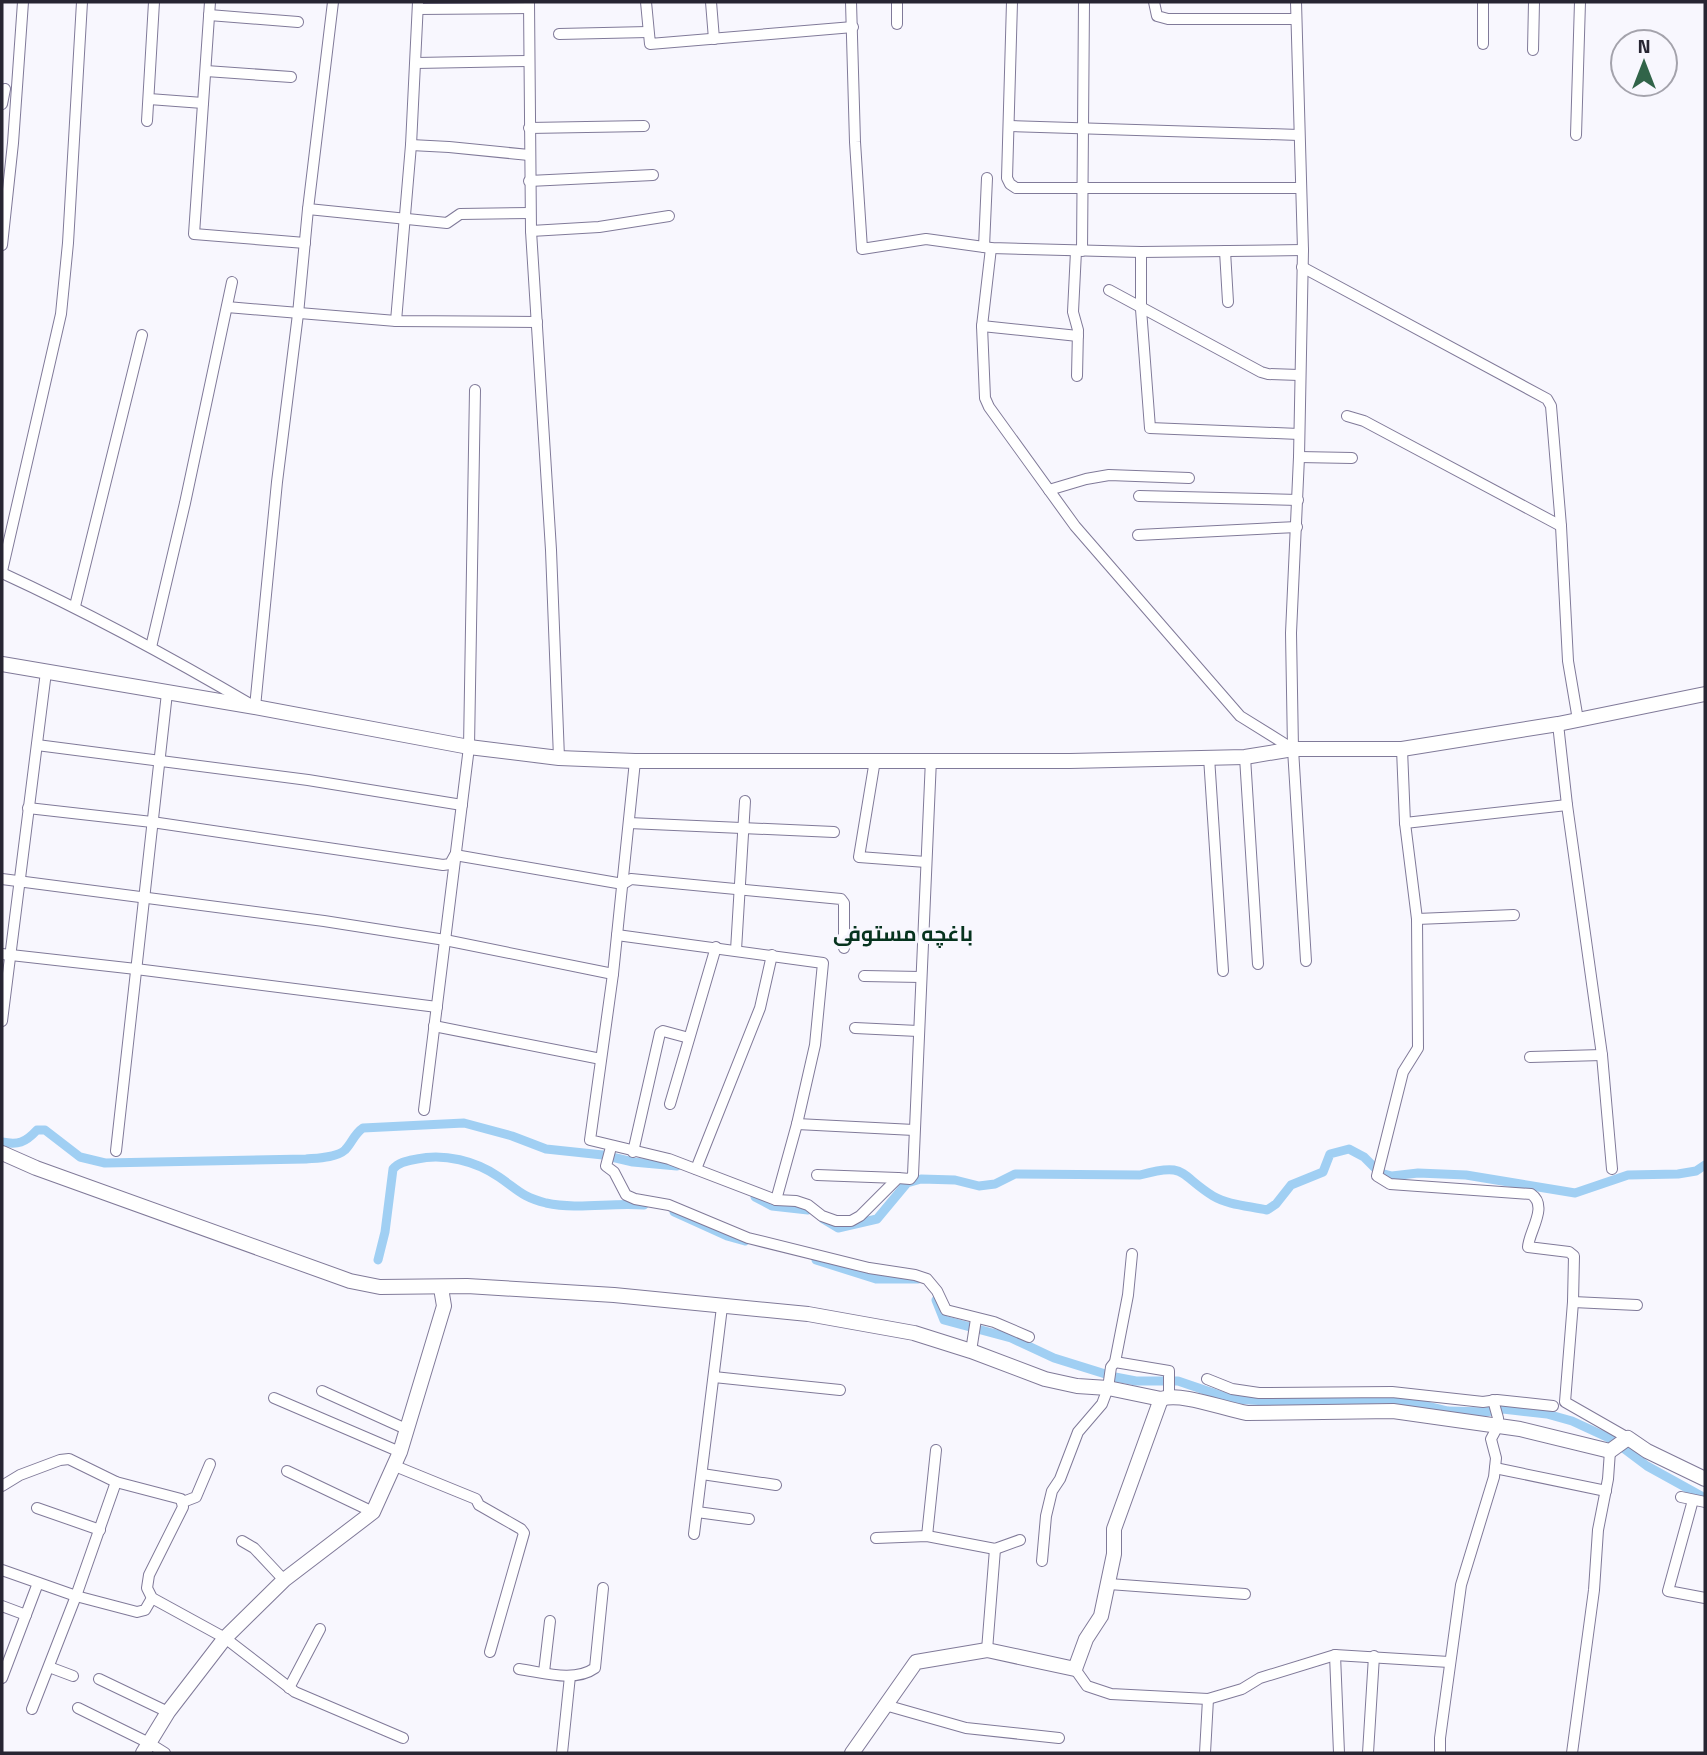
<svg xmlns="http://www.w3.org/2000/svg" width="1707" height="1755" viewBox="0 0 1707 1755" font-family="'Titillium Web',Cairo,sans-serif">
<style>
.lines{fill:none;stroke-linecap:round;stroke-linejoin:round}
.canal{stroke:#a0cff3;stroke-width:9}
.street-casing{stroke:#807a99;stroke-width:12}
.secondary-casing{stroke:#807a99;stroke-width:16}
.street{stroke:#fff;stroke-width:10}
.secondary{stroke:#fff;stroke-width:14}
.labels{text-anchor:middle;stroke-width:6;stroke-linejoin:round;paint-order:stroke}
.neighbourhood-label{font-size:21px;font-weight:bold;fill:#06331e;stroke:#f8f7fe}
</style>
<rect width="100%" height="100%" fill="#f8f7fe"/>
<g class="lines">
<g class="canal">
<path d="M2 1142C18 1145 25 1143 37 1130H45L80 1157 105 1163 306 1159C317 1158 336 1158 345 1150 352 1143 354 1134 363 1128L464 1123 512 1136 546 1149 603 1155 633 1162 677 1166"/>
<path d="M755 1197 772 1206 808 1210"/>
<path d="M674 1212 727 1236 745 1241"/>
<path d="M823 1219 838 1228 877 1219 907 1183 921 1179 955 1180 979 1186 995 1184 1015 1174 1140 1175C1187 1162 1178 1174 1213 1196 1228 1205 1250 1206 1267 1210L1276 1204 1291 1185 1323 1172 1330 1154 1349 1149 1364 1157 1380 1173 1392 1176 1418 1173 1466 1175 1575 1193 1628 1175 1678 1174 1696 1171 1705 1165"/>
<path d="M378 1260 385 1232 393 1169C399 1162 407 1161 417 1159 444 1153 476 1161 499 1177 518 1190 522 1197 546 1203 579 1210 611 1202 644 1205"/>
<path d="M816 1260 876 1279H918"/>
<path d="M936 1300 944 1320 1011 1338 1054 1358 1115 1377 1136 1381H1178L1231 1399 1288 1402 1385 1399 1411 1402 1448 1411 1486 1412 1503 1409 1547 1414 1572 1421 1611 1439 1647 1466 1705 1498"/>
</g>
<defs>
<g id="street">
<path d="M210 2 194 234 305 243"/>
<path d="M529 2 531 231 551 550 559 758"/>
<path d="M646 2 650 44 853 27"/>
<path d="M711 2 714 39"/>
<path d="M851 2 855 142 862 249 926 239 991 248 1141 252 1303 250"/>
<path d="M897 2V24"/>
<path d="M1012 2 1007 178 1010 184 1016 188H1301"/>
<path d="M1154 2 1157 16 1168 19H1296"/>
<path d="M1296 2 1303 250 1299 457 1291 633 1293 749 1306 961"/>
<path d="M418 9 529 8"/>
<path d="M209 15 298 22"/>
<path d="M559 34 648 32"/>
<path d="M1483 44V2"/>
<path d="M1533 50 1534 2"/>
<path d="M416 63 529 61"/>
<path d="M206 71 291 77"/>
<path d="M149 99 203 103"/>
<path d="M2 104 5 89"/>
<path d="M147 121 154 2"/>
<path d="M1009 126 1299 135"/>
<path d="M529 128 644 126"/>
<path d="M1576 135 1580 2"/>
<path d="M411 145 449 147 529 155"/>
<path d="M529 181 653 175"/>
<path d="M308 209 447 223 460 214 530 213"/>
<path d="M531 231 599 227 669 216"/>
<path d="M2 245 13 143 23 2"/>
<path d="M984 247 987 178"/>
<path d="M991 248 982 326 985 398 989 407 1075 526 1240 716 1293 749"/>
<path d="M1076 251 1073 312 1078 330 1077 376"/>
<path d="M1082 251 1084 2"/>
<path d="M1225 251 1228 302"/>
<path d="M1141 252V309L1150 428 1299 434"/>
<path d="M1302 267 1547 399 1551 406 1561 526 1568 661 1578 720"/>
<path d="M1109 290 1261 372 1268 374 1299 375"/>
<path d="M227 307 396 321 537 322"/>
<path d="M396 321 411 145 418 2"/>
<path d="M982 326 1078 336"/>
<path d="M1347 416 1364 421 1561 526"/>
<path d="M1299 457 1352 458"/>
<path d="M1049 490 1086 479 1109 475 1189 478"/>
<path d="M1139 496 1298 500"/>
<path d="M1138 535 1297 527"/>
<path d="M2 571 61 314 68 243 82 2"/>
<path d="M2 573C89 613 172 658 255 707L277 482 298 314 308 209 333 2"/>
<path d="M75 606 142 335"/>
<path d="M151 647 185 503 232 282"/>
<path d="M1558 724 1567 805 1602 1055 1612 1169"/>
<path d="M37 745 308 780 462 805"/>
<path d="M1402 749 1405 823 1417 919 1418 1048 1403 1072 1377 1176 1390 1184 1531 1194C1549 1206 1529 1231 1528 1247L1569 1252 1574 1256 1573 1302 1565 1402 1628 1438"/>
<path d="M1209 757 1223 971"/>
<path d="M1245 757 1258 964"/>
<path d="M875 760 859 857 926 862"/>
<path d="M635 761 613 974 590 1140 669 1159 776 1200 796 1201 808 1205 822 1216 836 1221H851L860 1216 898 1178 910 1179 913 1175 931 759"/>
<path d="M28 808 152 822 443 865 450 864 455 855 623 884 631 879 841 899 844 903V948"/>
<path d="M629 823 834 832"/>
<path d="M1405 823 1567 805"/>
<path d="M2 879 324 921 445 940 613 974"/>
<path d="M1417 919 1514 915"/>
<path d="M617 935 823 963 815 1045 797 1124 776 1200"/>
<path d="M736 950 745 801"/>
<path d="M2 954 136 969 437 1007"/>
<path d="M864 976 921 977"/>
<path d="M2 1021 46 672"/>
<path d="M434 1026 601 1059"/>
<path d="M855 1028 918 1031"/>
<path d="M1530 1057 1602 1055"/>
<path d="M670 1104 716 947"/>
<path d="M424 1110 469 747 475 390"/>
<path d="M797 1124 914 1130"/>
<path d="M611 1147 606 1166 614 1172 626 1195 635 1199 669 1205 748 1238 869 1268 915 1275 927 1279 937 1291 946 1310 994 1322 1029 1337"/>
<path d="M116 1151 167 693"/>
<path d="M633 1152 660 1033 663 1031 689 1038"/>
<path d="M696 1169 760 1008 772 955"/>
<path d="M817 1175 898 1178"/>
<path d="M1573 1302 1637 1305"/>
<path d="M971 1351 976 1319"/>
<path d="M1115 1362 1169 1371V1396"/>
<path d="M714 1377 840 1390"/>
<path d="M1207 1379 1232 1389 1259 1393 1392 1392 1483 1402 1497 1400 1553 1406"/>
<path d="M322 1391 406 1429"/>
<path d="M274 1398 400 1452"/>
<path d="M395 1466 476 1499 479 1505 521 1529 524 1533 490 1652"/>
<path d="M1495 1468 1606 1491"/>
<path d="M287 1471 373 1512"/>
<path d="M702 1474 776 1485"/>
<path d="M2 1486 20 1475 60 1460 69 1459 116 1482 181 1499 183 1507 149 1575 147 1588 152 1598 225 1638 295 1692 403 1738"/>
<path d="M1681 1497 1705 1502"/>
<path d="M1693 1500 1668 1591 1705 1598"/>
<path d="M183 1502 196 1497 210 1464"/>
<path d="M37 1508 100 1530"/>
<path d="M697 1512 749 1519"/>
<path d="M694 1534 722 1307"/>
<path d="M927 1536 936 1450"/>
<path d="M876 1538 927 1536 995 1549 1020 1540"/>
<path d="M242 1541 254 1548 284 1580"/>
<path d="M1042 1561 1046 1516 1052 1491 1060 1479 1078 1432 1102 1404 1108 1388 1111 1367 1115 1362 1128 1295 1132 1254"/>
<path d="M2 1570 76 1596 137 1612 145 1610 152 1598"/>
<path d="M1109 1584 1245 1594"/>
<path d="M2 1606 26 1615"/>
<path d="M987 1650 995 1549"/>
<path d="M1335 1655 1339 1753"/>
<path d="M49 1667 73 1676"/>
<path d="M519 1669C542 1672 574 1683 595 1668L603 1588"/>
<path d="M1075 1669 1087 1686 1111 1694 1208 1699 1242 1689 1260 1678 1335 1655 1449 1662"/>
<path d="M544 1672 550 1621"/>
<path d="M2 1678 38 1583"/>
<path d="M99 1679 168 1712"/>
<path d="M289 1688 320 1629"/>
<path d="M885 1705 966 1728 1059 1738"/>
<path d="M78 1708 149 1743 165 1753"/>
<path d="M32 1709 76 1596 116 1482"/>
<path d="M562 1753 570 1676"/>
<path d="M1205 1753 1208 1699"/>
<path d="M1368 1753 1374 1656"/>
<path d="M1440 1753V1738L1461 1585 1494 1477 1496 1458 1491 1439 1498 1426V1418L1493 1400"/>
<path d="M1572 1753 1594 1590 1598 1530 1608 1479 1610 1451"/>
</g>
<g id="secondary">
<path d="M2 664 255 707 469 747 559 758 635 761H1070L1245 757 1293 749H1402L1558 724 1705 694"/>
<path d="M2 1153 36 1168 350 1281 380 1287 467 1286 614 1295 808 1314 914 1333 971 1351 1045 1379 1077 1386 1108 1388 1161 1399C1182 1392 1223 1409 1247 1413L1393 1411 1520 1429 1610 1451 1628 1438 1647 1451 1705 1479"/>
<path d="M143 1753 168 1712 225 1638 284 1580 373 1512 400 1452 444 1306 441 1288"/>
<path d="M852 1753 916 1662 987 1650 1075 1669 1086 1639 1101 1616 1114 1554V1529L1161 1399"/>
</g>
</defs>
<use href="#street" class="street-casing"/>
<use href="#secondary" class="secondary-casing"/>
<use href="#street" class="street"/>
<use href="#secondary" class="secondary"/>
</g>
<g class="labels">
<g class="neighbourhood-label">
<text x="903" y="941">باغچه مستوفی</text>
</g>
</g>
<rect width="1707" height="1755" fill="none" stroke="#272532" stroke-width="7"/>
<g transform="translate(1644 63)"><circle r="33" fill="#f8f7fe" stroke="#a4a3ac" stroke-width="2"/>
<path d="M0-5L12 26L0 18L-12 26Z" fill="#316449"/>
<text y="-10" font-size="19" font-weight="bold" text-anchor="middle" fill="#272532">N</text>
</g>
</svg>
